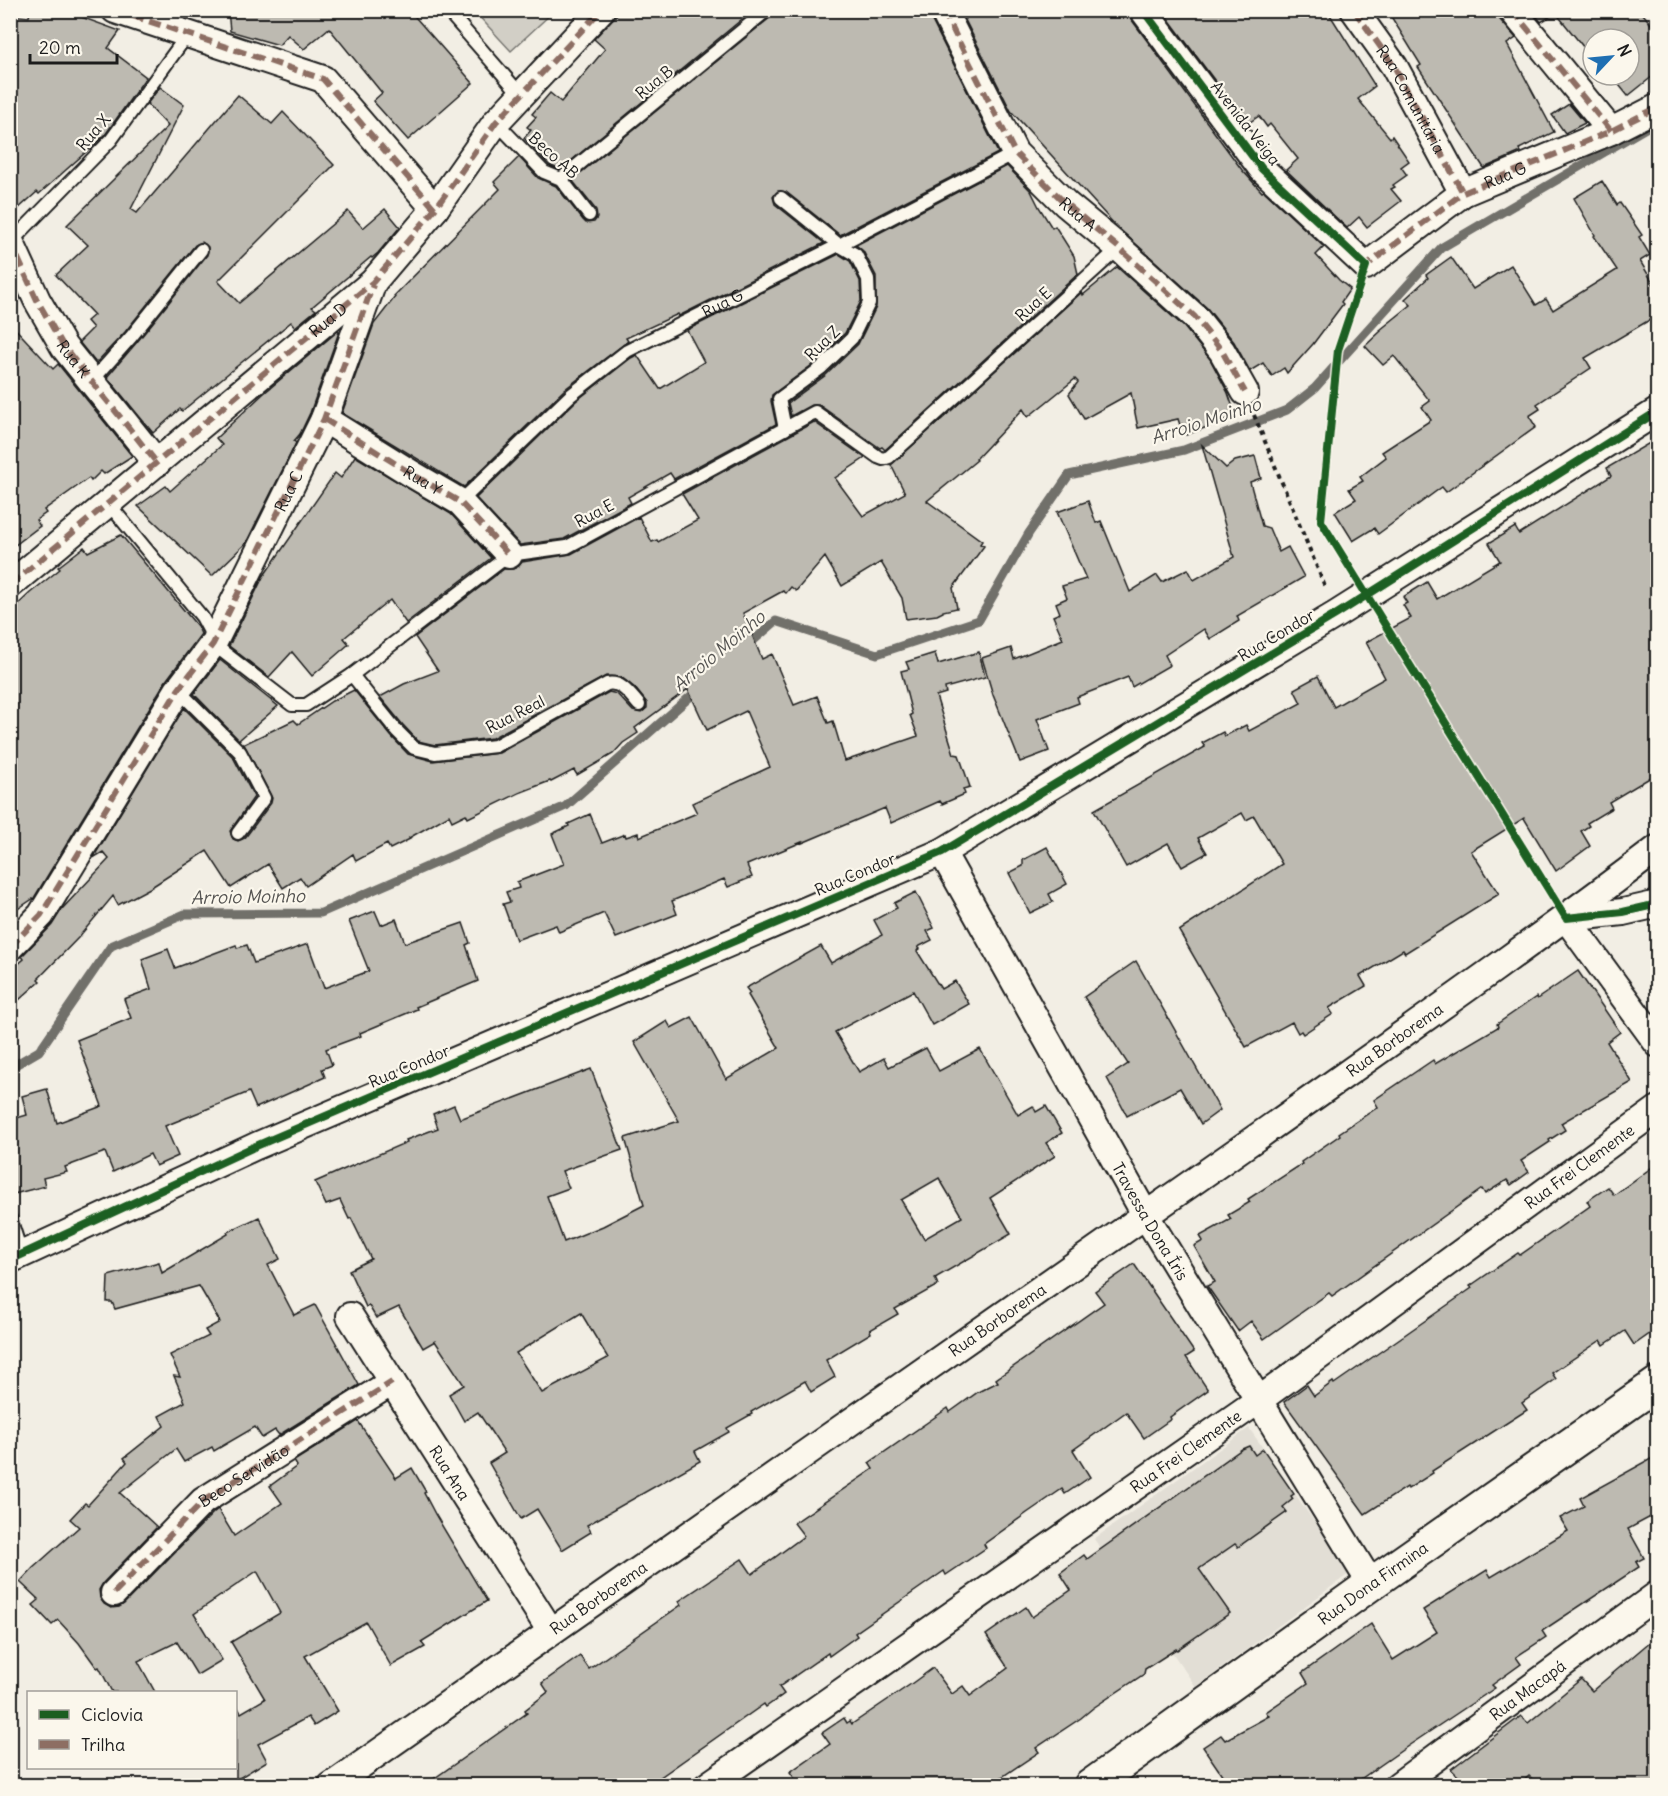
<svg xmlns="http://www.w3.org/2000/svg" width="1668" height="1796" viewBox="0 0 1668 1796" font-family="Delius,sans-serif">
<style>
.built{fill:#e2ded5}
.green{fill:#d2cfc6;stroke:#777671;stroke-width:1.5}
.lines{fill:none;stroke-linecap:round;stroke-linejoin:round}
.stream{stroke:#716f6b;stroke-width:9}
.building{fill:#bdbab1;stroke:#1c1c1c;stroke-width:1.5;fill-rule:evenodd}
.service-casing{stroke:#1c1c1c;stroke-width:16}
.minor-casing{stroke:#1c1c1c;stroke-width:30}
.tertiary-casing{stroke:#1c1c1c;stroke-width:36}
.path{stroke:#1c1c1c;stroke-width:4;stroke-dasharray:4.5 4.5;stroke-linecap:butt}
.service{stroke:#fbf7ec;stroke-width:12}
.minor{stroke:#fbf7ec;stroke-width:26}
.tertiary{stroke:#fbf7ec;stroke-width:32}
.quiet{stroke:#8d6e63;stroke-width:6;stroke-dasharray:12 6;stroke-linecap:butt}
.cycleway-casing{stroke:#fbf7ec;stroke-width:11}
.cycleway{stroke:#1b5e20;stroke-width:8}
.labels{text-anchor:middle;stroke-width:4.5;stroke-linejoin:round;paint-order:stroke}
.street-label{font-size:16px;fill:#1c1c1c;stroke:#fbf7ec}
.water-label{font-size:18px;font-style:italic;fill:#545351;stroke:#fbf7ec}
</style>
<rect width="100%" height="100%" fill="#f2eee4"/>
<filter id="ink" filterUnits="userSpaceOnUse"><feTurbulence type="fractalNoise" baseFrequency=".0167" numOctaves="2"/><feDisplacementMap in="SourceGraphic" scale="12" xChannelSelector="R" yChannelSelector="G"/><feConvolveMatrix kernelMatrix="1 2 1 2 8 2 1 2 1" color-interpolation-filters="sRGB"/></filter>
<g filter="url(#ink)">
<path class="built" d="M1249 1428 1350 1573 1196 1687 1094 1539Z"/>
<path class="green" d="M474 11H554L511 51Z"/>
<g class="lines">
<g class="stream">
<path d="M746 647 776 621 877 654 979 620 1029 533 1069 475 1184 450 1287 410 1315 388 1441 248 1654 123"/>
<path d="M10 1068 39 1051 111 946 185 914 321 913 566 806 700 688"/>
</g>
</g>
<g class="building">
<path d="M30 10H62L120 31 108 48 146 77 105 135 39 194 37 192 10 216V15L29 17Z"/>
<path d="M228 10H409L473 83 408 140 373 101 382 93 329 28 304 49 288 35 279 45 230 31Z"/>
<path d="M621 10H753L560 170 549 165 524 138 531 130 527 127 536 117 532 114 550 93 561 102 605 49 594 39Z"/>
<path d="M775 10H928L930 17 998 153 840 235 786 192 778 191 773 197 775 204 824 243 679 316 678 314 626 338 628 341 565 389 464 487 342 413 374 324 395 297 394 296 500 189 494 182 519 157 538 178 556 186 583 220 586 223 594 222 597 218 596 210 572 180 772 16Z"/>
<path d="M960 10H1128L1131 19 1242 170 1262 192 1264 191 1324 247 1316 255 1339 280 1350 289 1341 302 1343 304 1313 344 1287 373 1284 368 1272 376 1263 363 1250 371 1234 342 1207 308 1116 226 1011 111Z"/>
<path d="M1162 10H1327L1375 86 1358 99 1390 138 1392 136 1409 161 1401 167 1407 175 1393 185 1395 187 1391 189 1401 201 1367 227 1359 217 1347 228 1286 170 1298 159 1270 124 1267 127 1259 116 1247 124Z"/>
<path d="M1387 10H1497L1500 20 1516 38 1507 44 1554 132 1519 149 1521 152 1484 168 1418 67 1421 65Z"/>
<path d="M1532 10H1640L1658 33V72L1628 96 1611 75H1629V39H1593V59L1556 13 1541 22Z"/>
<path d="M160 87 184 105 131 209 137 213 238 95 272 124 283 112 334 165 218 281 239 303 348 211 363 228 385 209 400 227 378 253 372 258 371 257 312 307 316 310 295 327 291 322 182 411 180 409 153 433 107 377 137 342 207 255 208 247 202 242 195 245 125 332 96 363 79 342 93 328 87 321 94 315 56 275 88 245 67 225 168 126 147 104Z"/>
<path d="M1569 104 1585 123 1565 133 1552 115Z"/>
<path d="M1007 166 1031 191 1039 207 1052 228 1055 226 1074 256 1078 274 885 450 882 447 880 448 819 405H811L791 416 788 403 826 375 858 344 876 307V276L863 251 856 245Z"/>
<path d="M1602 181 1617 205 1620 203 1642 235 1639 237 1650 255 1640 261 1658 291V315L1585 358 1591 368 1537 404 1540 409 1529 416 1536 427 1446 492 1442 487 1378 534 1374 528 1353 541 1335 512 1356 499 1349 489 1363 481 1360 477 1386 457 1382 452 1431 420 1422 407 1430 401 1394 356 1383 365 1365 346 1381 331 1380 330 1411 305 1405 299 1428 278 1426 275 1451 257 1473 289 1511 265 1536 305 1546 299 1553 310 1617 270 1594 236 1595 235 1574 198Z"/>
<path d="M839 254 850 261 860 281 861 301 845 333 816 362 772 395 771 401 776 424 674 479 670 473 628 497 631 503 564 539 520 545 476 498 576 401 631 358 637 355 660 389 704 362 687 330Z"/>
<path d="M1117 267 1184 327 1210 359 1228 393 1236 416 1186 435 1183 424 1180 425 1178 419 1138 428 1131 393 1084 419 1069 394 1078 382 1075 379 1028 417 1023 409 976 459 977 460 927 501 982 541 980 544 984 546 953 588 957 608 943 611V612L937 615 906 619 902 598 881 562 842 586 825 557 796 591 791 587 786 593 783 591 743 613 762 659 772 654 794 705 817 696 828 723 833 721 845 761 918 736 910 715 912 714 901 671 909 669 906 662 935 653 938 664 979 652 985 677 945 688 946 693 936 696 954 754 959 755 970 787 963 789 965 794 942 804 940 801 891 823 885 808 802 843V842L747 865 752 877 728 887 724 879 672 901 677 914 616 938 604 913 559 932 556 925 516 940 503 904 510 902 506 892 519 888 517 882 564 864 552 834 569 826 568 824 590 814 602 843 625 834 626 837 638 833 639 837 697 813 692 803 770 767 746 711 707 730 688 689 635 728 638 733 623 743 613 754 577 775 574 770 551 782 550 781 519 793 468 818 466 814 452 821 449 815 409 838 410 839 390 849 387 844 356 861 353 854 306 886 300 877 283 888 268 864 231 888 207 851 150 888 118 905 113 896 78 938 38 979 40 981 10 1008V971L24 959 22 956 52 925 62 909 109 859 103 852 93 858 184 708 233 757 254 797 230 831 233 839 238 841 245 838 271 803 272 798 244 744 294 720 298 724 332 701 354 690 391 736 408 754 433 761 499 753 609 692 617 694 633 711 641 713 647 708V703L635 688 621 677 606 676 492 738 435 745 418 741 403 725 380 697 404 684 438 671 415 637 504 569H513L519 566 522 562 571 554 639 517 652 542 657 540 658 542 698 520 682 494 814 422 865 458 835 478 863 516 905 493 891 465 1082 292 1083 295Z"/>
<path d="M10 323 53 369 58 364 132 456 104 474 101 471 91 481 89 478 44 510 46 513 36 520 40 526 10 549Z"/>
<path d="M338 331 339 332 310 413 300 434 294 441 296 443 246 543 212 576 138 506 166 486 170 491 222 445 216 438 263 394Z"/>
<path d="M1658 438V773L1609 802 1612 808 1587 823 1589 826 1581 831 1590 846 1556 871 1524 818 1471 851 1499 894 1405 953 1403 950 1360 976 1366 986 1329 1008 1333 1014 1303 1034 1301 1031 1298 1033 1292 1022 1246 1047 1179 931 1282 864 1254 816 1246 820 1242 813 1198 838 1207 853 1182 867 1168 843 1126 867 1094 810 1205 747 1202 743 1223 732 1225 736 1246 725 1249 731 1301 703 1294 689 1318 676 1334 707 1385 678 1366 642 1411 618 1403 605 1407 603 1403 597 1427 582 1437 599 1500 561 1489 543 1515 527 1519 534 1611 476 1607 468Z"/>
<path d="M1202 445 1226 468 1235 461 1255 456 1261 478 1250 482 1262 526 1269 528 1279 552 1288 547 1304 577 1237 616 1239 621 1210 639 1204 629 1165 655 1170 665 1132 687 1128 677 1077 697 1079 703 1037 719 1049 751 1020 762 993 695 982 658 1011 648 1014 659 1063 639 1053 616 1060 613 1056 603 1067 598 1062 586 1086 579 1057 512 1088 501 1096 523 1101 521 1130 592 1157 575 1162 582 1188 569 1194 580 1234 557Z"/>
<path d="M355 456 451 514 491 558 406 623 390 600 344 638 349 644 312 676 292 652 269 677 229 646 263 577 335 473 341 478Z"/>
<path d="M121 535 198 627 201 634 165 682 34 898 10 914V612L30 593 60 569 58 567 84 547 88 552Z"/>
<path d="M220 660 278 706 239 740 194 694Z"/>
<path d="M1047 847 1067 884 1049 894 1053 902 1030 913 1009 873 1023 866V860Z"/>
<path d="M916 892 934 928 927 931 932 940 918 947 920 949 917 951 941 989 955 981 969 1004 932 1025 913 991 835 1032 859 1072 884 1058 889 1067 926 1048 939 1071 980 1049 1018 1115 1033 1106 1036 1112 1046 1106 1062 1133 1046 1143 1055 1156 990 1198 1011 1234 935 1278 938 1285 895 1309 898 1314 870 1330 871 1333 826 1360 835 1377 811 1392 805 1381 751 1412 752 1414 727 1428 729 1432 695 1451 700 1461 587 1525 591 1532 562 1550 537 1509 521 1519 489 1463 505 1453 478 1412 464 1421 449 1394 464 1385 435 1341 423 1348 399 1307 376 1318 369 1306 366 1307 349 1270 371 1259 351 1218 349 1219 340 1200 326 1205 315 1182 407 1142 406 1140 438 1128 433 1114 454 1105 460 1119 591 1069 622 1150 562 1171 569 1188 547 1196 564 1242 603 1226 644 1205 625 1138 679 1121 634 1042 667 1021 671 1028 692 1017 726 1079 779 1048 748 995 750 993 746 988 821 946 831 963 882 935 874 920 897 908 894 903ZM939 1178 962 1217 924 1239 901 1200ZM581 1313 608 1358 542 1393 516 1353Z"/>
<path d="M375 911 381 925 396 919 405 943 463 923 470 943 466 945 478 981 416 1007 417 1009 360 1033 361 1036 326 1049 332 1065 322 1069 325 1077 256 1108 249 1092 165 1126 178 1156 156 1166 150 1154 113 1172 105 1152 65 1167 67 1172 43 1178 45 1186 10 1195V1120L27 1115 22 1096 47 1089 57 1123 102 1106 77 1040 131 1018 124 999 151 989 142 959 168 949 175 968 236 945 237 948 247 945 254 963 308 944 324 988 369 971 349 921Z"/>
<path d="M1136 961 1220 1110 1201 1124 1180 1088 1127 1116 1107 1078 1128 1064 1084 997Z"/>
<path d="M1578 971 1620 1032 1607 1042 1632 1082 1561 1123 1565 1130 1549 1140 1550 1142 1521 1161 1529 1172 1511 1185 1507 1180 1485 1194 1482 1189 1332 1296 1329 1293 1264 1339 1251 1321 1238 1331 1207 1286 1215 1282 1194 1246 1203 1241 1200 1236 1231 1219 1228 1215 1250 1202 1248 1199 1302 1164 1301 1162 1340 1135 1339 1133 1378 1107 1374 1100 1433 1060 1435 1064 1498 1027 1497 1024 1536 997 1537 999Z"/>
<path d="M1658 1163V1328L1634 1345 1625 1331 1604 1345 1601 1340 1552 1373 1556 1379 1522 1403 1527 1410 1432 1471 1433 1473 1408 1489 1407 1487 1365 1514 1284 1402 1307 1385 1314 1396 1333 1382 1334 1384 1472 1288 1470 1286 1518 1253 1520 1255 1590 1206 1587 1201 1608 1187 1614 1195Z"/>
<path d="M259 1217 280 1259 268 1265 294 1315 315 1305 359 1385 279 1435 275 1430 262 1438 255 1427 214 1451 212 1447 184 1462 176 1449 120 1493 157 1527 103 1583 99 1590 100 1598 104 1604 111 1608 119 1607 124 1604 213 1513 218 1509 234 1536 282 1503 270 1486 297 1466 294 1461 358 1421 396 1478 412 1468 426 1492 424 1493 435 1514 487 1601 421 1642 425 1647 391 1666 366 1622 305 1656 338 1711 314 1726 308 1717 258 1744 267 1761 236 1780V1704L241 1713 265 1699 231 1642 280 1613 257 1571 194 1614 222 1660 197 1675 177 1642 138 1661 155 1692H112L99 1667 97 1668 79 1643 58 1620 52 1625 33 1605 39 1600 20 1582 33 1568 79 1527 70 1519 85 1503 88 1505 127 1462 124 1458 164 1426 159 1416 185 1402 174 1376 180 1377 170 1355 209 1336 205 1330 220 1322 199 1286 115 1309 112 1302H107L108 1276 159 1262 162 1273 228 1234 227 1232Z"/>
<path d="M1134 1264 1194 1352 1186 1357 1208 1390 1170 1417 1171 1419 1144 1438 1126 1412 1073 1450 1090 1477 1065 1494 1062 1489 1027 1513 984 1544 986 1548 946 1575 944 1571 855 1633 857 1636 829 1656 828 1653 779 1687 784 1694 766 1707 764 1704 649 1785H425L527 1713 525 1710 548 1692 542 1683 580 1656 589 1669 681 1605 679 1601 742 1559 752 1574 804 1536 794 1523 873 1469 869 1463 948 1408 950 1412 978 1392 998 1382 996 1379 1104 1303 1095 1291Z"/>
<path d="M1249 1446 1255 1455 1263 1449 1294 1494 1291 1496 1293 1499 1283 1507 1287 1512 1238 1547 1235 1544 1199 1569 1230 1613 1177 1650 1176 1649 1145 1669 1144 1674 1093 1708 1081 1718 1036 1748 1039 1752 990 1785H799L790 1772 830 1744 822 1733 844 1718 847 1723 850 1721 852 1724 911 1684 933 1668 952 1694 963 1686 970 1696 1008 1668 986 1635 1026 1607 1032 1617 1071 1590 1060 1573 1084 1555 1087 1559 1242 1449Z"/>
<path d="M1658 1455V1513L1628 1529 1644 1558 1636 1562 1639 1567 1542 1631 1546 1637 1516 1657 1521 1664 1492 1685 1495 1688 1408 1746 1352 1785H1229L1203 1747 1221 1735 1225 1740 1269 1716 1266 1712 1308 1683 1302 1673 1371 1624 1393 1660 1437 1632 1423 1610 1487 1570 1491 1577 1568 1531 1560 1518 1584 1506 1580 1498Z"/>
<path d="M1658 1635V1785H1539L1529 1776 1519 1785H1467L1451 1769 1521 1716 1528 1723 1581 1679 1592 1691Z"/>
</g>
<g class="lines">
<defs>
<g id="service">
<path d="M447 10 521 95"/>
<path d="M496 122 544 172 561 179 589 215"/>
<path d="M561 179 767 10"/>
<path d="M781 198 839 245 856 255 868 279 869 303 852 338 821 368 779 399 785 429"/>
<path d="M11 242 111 140 188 34"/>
<path d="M91 382 131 337 201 250"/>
<path id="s1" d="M460 502 571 395 627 351 839 245 1015 153"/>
<path d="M108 503 202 617 209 630 213 644 292 705H306L352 675 509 555 567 547 815 412 878 457 883 459 889 457 1119 248"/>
<path d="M352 675 397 731 414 748 435 753 495 746 607 684C622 681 630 695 639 705"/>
<path d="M178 690 240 752 264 798 238 833"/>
<path d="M10 1218 22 1255"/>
</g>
<g id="minor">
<path d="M115 10 323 79 435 209"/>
<path d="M943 10 1015 153 1066 204 1119 248 1195 317 1222 351 1245 392"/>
<path id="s2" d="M1143 10 1262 169 1366 266 1463 193 1611 131 1658 107"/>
<path d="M1354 10 1394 66 1463 193"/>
<path d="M1512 10 1611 131"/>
<path id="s3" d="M10 241 37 300 64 347 157 463"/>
<path d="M324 419 412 474 460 502 509 555"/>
<path d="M10 585 373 282 435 209 496 122 601 10"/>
<path id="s4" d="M942 852 1146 1216 1371 1584"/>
<path d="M1566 918 1658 1044"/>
<path d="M1567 918 1623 912 1658 904"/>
<path id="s5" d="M10 947 41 915 178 690 213 644 324 419 372 285"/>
<path d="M10 1260 256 1146 942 852 1337 614 1658 411"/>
<path id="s6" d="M350 1316 550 1630"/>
<path d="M114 1593 203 1501 392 1382"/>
<path id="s7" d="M331 1786C639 1567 952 1354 1260 1135 1394 1040 1528 947 1658 848"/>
<path id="s8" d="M707 1786 1259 1400 1658 1109"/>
<path id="s9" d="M1397 1786 1658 1594"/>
</g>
<g id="tertiary">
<path id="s10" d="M1090 1786 1371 1584 1658 1383"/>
</g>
</defs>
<use href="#service" class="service-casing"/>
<use href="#minor" class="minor-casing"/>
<use href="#tertiary" class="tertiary-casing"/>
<path class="path" d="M1254 415 1326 589"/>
<use href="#service" class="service"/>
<use href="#minor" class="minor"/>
<use href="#tertiary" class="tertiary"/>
<g class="quiet">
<path d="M115 10 323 79 435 209"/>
<path id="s11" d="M943 10 1015 153 1066 204 1119 248 1195 317 1222 351 1245 392"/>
<path id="s12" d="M1354 10 1394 66 1463 193"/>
<path d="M1512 10 1611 131"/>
<path d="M10 241 37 300 64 347 157 463"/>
<path d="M1363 263 1366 266 1463 193 1611 131 1658 107"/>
<path id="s13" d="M324 419 412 474 460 502 509 555"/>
<path id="s14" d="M10 585 373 282 435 209 496 122 601 10"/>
<path d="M10 947 41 915 178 690 213 644 324 419 373 285"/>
<path id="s15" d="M114 1593 203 1501 392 1382"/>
</g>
<defs>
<g id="cycleway">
<path d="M1143 10 1262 169 1366 266 1338 350 1321 521 1566 918 1623 912 1658 904"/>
<path d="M10 1260 256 1146 942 852 1337 614 1658 411"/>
</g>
</defs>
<use href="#cycleway" class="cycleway-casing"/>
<use href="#cycleway" class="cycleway"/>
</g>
</g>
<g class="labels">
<g class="street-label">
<text transform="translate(654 82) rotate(-39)" y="6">Rua B</text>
<text dy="6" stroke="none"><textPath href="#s12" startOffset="106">Rua Comunitária</textPath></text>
<text transform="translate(1246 123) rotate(52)" y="6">Avenida Veiga</text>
<text transform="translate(93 132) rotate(-49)" y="6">Rua X</text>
<text transform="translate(554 155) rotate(42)" y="6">Beco AB</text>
<text dy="6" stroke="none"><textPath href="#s2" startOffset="508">Rua G</textPath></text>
<text dy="6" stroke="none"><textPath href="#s11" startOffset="248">Rua A</textPath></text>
<text dy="6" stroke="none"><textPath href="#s1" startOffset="332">Rua G</textPath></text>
<text transform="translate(1033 304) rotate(-42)" y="6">Rua E</text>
<text dy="6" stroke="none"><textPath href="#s14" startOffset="414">Rua D</textPath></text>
<text transform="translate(822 343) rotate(-44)" y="6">Rua Z</text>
<text dy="6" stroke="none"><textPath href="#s3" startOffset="134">Rua K</textPath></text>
<text dy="6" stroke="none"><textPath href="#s13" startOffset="116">Rua Y</textPath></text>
<text dy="6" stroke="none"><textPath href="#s5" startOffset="536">Rua C</textPath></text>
<text transform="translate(594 513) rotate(-28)" y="6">Rua E</text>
<text transform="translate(1276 635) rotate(-31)" y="6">Rua Condor</text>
<text transform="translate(515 714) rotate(-27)" y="6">Rua Real</text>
<text transform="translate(855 874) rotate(-23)" y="6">Rua Condor</text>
<text dy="6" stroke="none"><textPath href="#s7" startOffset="1299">Rua Borborema</textPath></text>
<text transform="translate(409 1066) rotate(-23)" y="6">Rua Condor</text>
<text dy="6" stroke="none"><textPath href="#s8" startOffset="1070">Rua Frei Clemente</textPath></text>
<text dy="6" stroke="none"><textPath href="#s4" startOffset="424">Travessa Dona Íris</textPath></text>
<text dy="6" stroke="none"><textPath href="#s7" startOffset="813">Rua Borborema</textPath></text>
<text dy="6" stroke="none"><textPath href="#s8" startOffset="584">Rua Frei Clemente</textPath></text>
<text dy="6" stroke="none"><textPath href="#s6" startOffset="186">Rua Ana</textPath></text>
<text dy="6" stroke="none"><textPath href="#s15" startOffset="176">Beco Servidão</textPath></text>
<text dy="6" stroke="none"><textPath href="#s10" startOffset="348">Rua Dona Firmina</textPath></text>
<text dy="6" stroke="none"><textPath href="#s7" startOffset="327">Rua Borborema</textPath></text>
<text dy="6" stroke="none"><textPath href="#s9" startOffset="162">Rua Macapá</textPath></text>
</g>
<g class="water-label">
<text transform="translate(1206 421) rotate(-18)" y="6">Arroio Moinho</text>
<text transform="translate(719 651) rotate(-40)" y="6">Arroio Moinho</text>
<text transform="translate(248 897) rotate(-1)" y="6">Arroio Moinho</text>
</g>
</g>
<rect width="1668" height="1796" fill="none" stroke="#fbf7ec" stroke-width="36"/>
<rect x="18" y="18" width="1632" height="1760" fill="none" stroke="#1c1c1c" stroke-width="2" filter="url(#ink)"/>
<rect x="27" y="1691" width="210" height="78" fill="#fbf7ec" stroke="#a29f99" stroke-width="1.5"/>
<rect x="39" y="1710" width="30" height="9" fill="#1b5e20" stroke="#a29f99" stroke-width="1.5"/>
<text x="81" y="1721" font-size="18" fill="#1c1c1c">Ciclovia</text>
<rect x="39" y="1740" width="30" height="9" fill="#8d6e63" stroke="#a29f99" stroke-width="1.5"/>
<text x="81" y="1751" font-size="18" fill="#1c1c1c">Trilha</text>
<g transform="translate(1611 57) rotate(64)"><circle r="28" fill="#fbf7ec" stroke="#a29f99" stroke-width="1.5"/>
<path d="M0-4.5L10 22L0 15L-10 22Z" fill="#1f6fb2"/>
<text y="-9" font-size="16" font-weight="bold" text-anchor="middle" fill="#1c1c1c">N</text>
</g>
<path d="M30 54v9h87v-9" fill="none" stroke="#1c1c1c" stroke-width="3"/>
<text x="39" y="54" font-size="18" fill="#1c1c1c" stroke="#fbf7ec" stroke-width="4.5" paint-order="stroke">20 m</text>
</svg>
